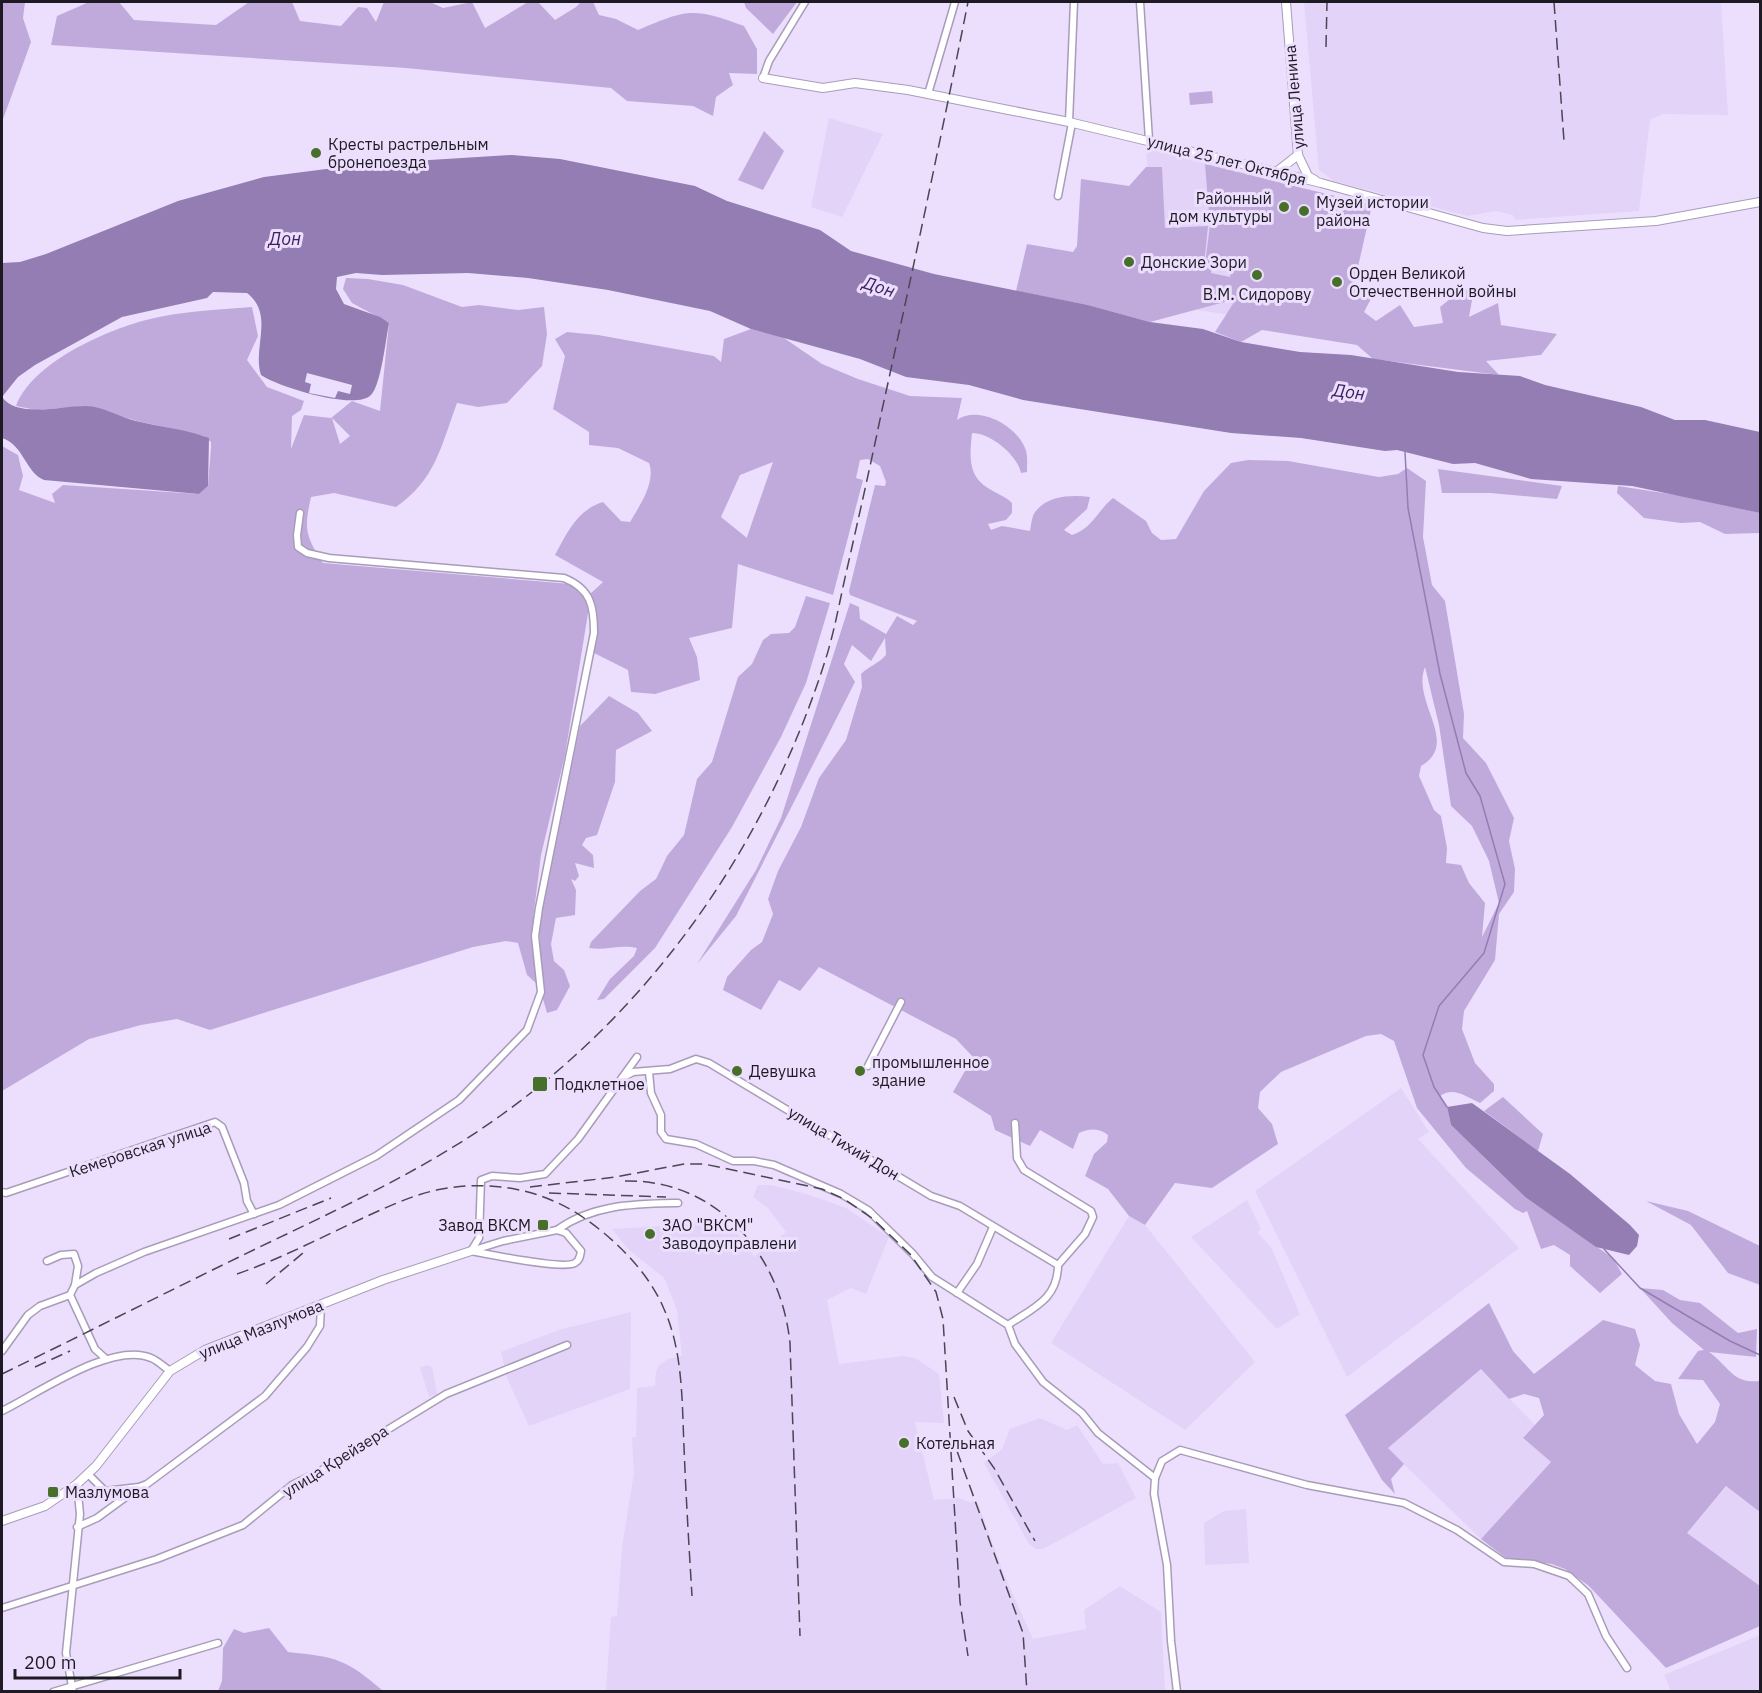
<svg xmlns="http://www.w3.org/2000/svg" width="1762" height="1693" viewBox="0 0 1762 1693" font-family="'IBM Plex Sans',sans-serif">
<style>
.built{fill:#e3d3f8}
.green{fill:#c0aadc;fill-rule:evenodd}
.water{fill:#947db2}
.pier{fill:#ecdffd}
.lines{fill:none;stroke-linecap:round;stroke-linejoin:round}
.stream{stroke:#947db2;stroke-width:1.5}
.minor-casing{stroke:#a89cb9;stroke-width:9}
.tertiary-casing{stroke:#a89cb9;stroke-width:10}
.minor{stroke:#fff;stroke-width:6}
.tertiary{stroke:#fff;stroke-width:8}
.rail{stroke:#4b4554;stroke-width:1.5;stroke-dasharray:12 6;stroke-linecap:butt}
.poi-dot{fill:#486f29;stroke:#ecdffd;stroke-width:2}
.labels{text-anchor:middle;stroke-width:6;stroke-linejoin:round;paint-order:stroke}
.street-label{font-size:16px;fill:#1e1a24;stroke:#ecdffd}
.poi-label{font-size:16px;fill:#1e1a24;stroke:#ecdffd;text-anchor:start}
.water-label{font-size:18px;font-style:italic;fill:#412061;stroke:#ecdffd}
</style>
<rect width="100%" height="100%" fill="#ecdffd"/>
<g class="built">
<path d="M1304 2H1721L1728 115 1663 114 1650 120 1639 211 1515 220 1513 215 1496 211 1467 216 1334 181 1319 170Z"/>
<path d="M829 118 883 134 842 217 811 207Z"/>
<path d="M1146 147 1273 180 1244 317 1156 304Z"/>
<path d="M1401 1088 1429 1132 1418 1139 1519 1248 1347 1377 1255 1191Z"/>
<path d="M758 1185H771L810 1195 846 1208 889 1237 866 1294 851 1288 827 1300 839 1364 903 1356 915 1358 939 1374 944 1423 915 1422 934 1500 959 1498 970 1502 977 1501 1005 1577 1033 1639 1086 1629 1084 1610 1120 1586 1161 1612 1165 1691H606L611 1617 617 1616 622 1547 634 1473 632 1437H636L637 1388 655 1386 656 1372 659 1365 668 1359 682 1356 677 1310 664 1278 628 1249 612 1229 717 1223 719 1220 735 1230 754 1256 786 1232 768 1208 753 1197Z"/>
<path d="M1247 1200 1261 1229 1257 1232 1271 1247 1300 1314 1277 1329 1191 1237Z"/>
<path d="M1129 1216 1145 1225 1255 1362 1185 1430 1051 1343Z"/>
<path d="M631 1312 630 1389 529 1426 507 1378 501 1352 562 1329Z"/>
<path d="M428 1365 432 1367 437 1394 429 1397 420 1367Z"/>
<path d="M1481 1369 1535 1425 1523 1438 1551 1462 1481 1539 1387 1448Z"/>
<path d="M1040 1418 1067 1430 1077 1425 1103 1464 1118 1463 1136 1498 1043 1549H1036L1029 1544 984 1463 1002 1449 1010 1429Z"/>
<path d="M1727 1486 1760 1512V1586L1686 1533Z"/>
<path d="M1246 1509 1249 1563 1205 1565 1204 1523 1224 1511Z"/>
<path d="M1760 1635V1691H1671L1664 1675Z"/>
</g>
<g class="green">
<path d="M2 2H25L23 18 31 42 2 122Z"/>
<path d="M89 2H119L134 20 216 25 249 2H292L300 21 341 26 358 7 367 8 376 22 384 2H430L443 8 472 2 485 28 528 2H538L555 20 576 7 581 2H593L599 15 616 19 638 30C687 9 693 7 744 26L757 49V74L729 73 733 85 716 97 713 116 693 106 627 101 611 88 406 68 51 45 57 16Z"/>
<path d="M744 2H797L773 34 746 8Z"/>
<path d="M1212 91 1213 103 1190 105 1189 93Z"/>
<path d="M764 131 784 151 763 190 738 180Z"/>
<path d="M1205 164 1372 205 1353 289 1357 288 1374 293 1364 312 1376 321 1400 305 1414 327 1443 323 1440 307 1461 290 1474 289 1469 317 1498 303 1501 325 1557 334 1541 355 1486 361 1499 375 1373 359 1357 345 1262 330 1241 342 1215 332 1236 299 1150 322 1088 305 1016 291 1027 244 1073 252 1077 246 1081 179 1129 186 1146 167H1162L1165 228 1208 226 1204 265 1212 267 1211 273 1230 277 1232 270 1205 264 1210 225Z"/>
<path d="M346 278 368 279 403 285 462 307 479 305 518 310 544 307 547 334 542 366 507 403 478 407 457 403C441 446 436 479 396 507L334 493 311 497C304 529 305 535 323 563L571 584 584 596 589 607 565 755 541 855 533 919 536 983 527 975 518 943 506 941 473 947 210 1030 177 1019 141 1025 89 1039 2 1091V446L18 455 23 476 19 490 55 503 52 494 63 485 199 494 208 486 211 447V442L204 436 137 421 87 406 36 410 16 406C32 363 104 331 146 320 181 311 216 310 252 307L258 336 247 360 267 387 304 401 301 410 292 416 291 449 304 415 331 418 352 401 380 411 389 323 352 303 343 289ZM332 418 350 436 340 444Z"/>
<path d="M751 329 781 336 822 364 858 379 910 396 962 398 957 420C978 405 1016 425 1025 448 1028 454 1027 465 1027 472L1021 473C1017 455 991 433 972 433 970 455 967 475 988 488 997 494 1005 496 1012 503V513L1006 520 988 524 991 530 1002 526 1030 531C1031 525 1032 516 1035 512 1048 495 1072 495 1090 497L1087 509 1064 530 1072 535C1093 528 1097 511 1113 498L1146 521 1152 533 1161 540 1176 539 1204 491 1231 463 1248 460 1288 461 1379 477 1398 474 1407 468 1426 481 1423 537 1432 585 1445 601 1464 714 1463 738 1486 763 1514 818 1509 841 1515 869 1514 892 1499 914 1495 960 1464 1011 1462 1029 1475 1063 1494 1084V1091L1480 1103C1467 1097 1453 1086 1440 1096L1447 1107 1451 1125 1525 1197 1613 1258 1622 1274 1600 1293 1570 1266V1255L1554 1245 1541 1249 1527 1211 1523 1213 1515 1209 1466 1168 1417 1108 1394 1041 1381 1034 1366 1036 1281 1072 1260 1092 1258 1108 1272 1124 1278 1144 1212 1188 1175 1183 1145 1225 1129 1216 1108 1189 1085 1176 1094 1154 1107 1142 1108 1135C1099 1128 1089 1128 1079 1133L1073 1149 1040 1130 1030 1146 995 1130 991 1116 953 1092 973 1057 956 1039 819 967 800 991 779 980 761 1010 723 990 727 977 751 950 762 942 773 914 768 899 778 871 801 827 819 778 846 740 862 687 861 674C869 666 878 664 886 655L885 638 871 661 852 645 844 664 855 682 736 916 697 964 756 870 781 818 850 603 859 607 860 619 886 634 897 616 913 625 917 621 850 595 849 591 875 485 885 486 886 482 880 466 868 459 860 460 856 478 863 480 833 595 738 564 732 628 689 638 697 657 700 680 655 694 631 692 628 670 590 651 594 633 589 595 603 582 555 555C567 533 577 510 603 502L621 521 630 522C640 505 656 482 649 463L618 448 589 445V432L553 409 565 356 555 339 567 332 598 335 714 356 721 362 724 339ZM773 462 747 537V538L721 517 740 475ZM1425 667 1439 725 1451 806 1472 826 1489 861 1499 903 1482 937 1485 903 1469 883 1461 865 1446 863 1447 848 1441 816 1434 810 1419 776 1421 766C1461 743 1411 702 1425 667Z"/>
<path d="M1438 469 1562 486 1557 499 1490 493H1442Z"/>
<path d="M1618 486 1690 497 1760 513V533L1725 534 1700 522 1681 523 1644 518 1617 493Z"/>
<path d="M806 596 830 603 806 683 781 737 732 827 655 948 604 999 597 1000 610 979 634 956 637 948C620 944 605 951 589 948L591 942 640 891 656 879 667 856 684 835 697 779 712 762 738 677 752 664 763 640 771 634 789 633 795 627Z"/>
<path d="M609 696 638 713 652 731 616 750 615 782 597 835 586 838 582 845 593 855 594 868 575 863 579 876 575 881 571 879 576 890 575 915 556 918 551 944 554 961 564 970 570 986 557 1010 547 1013 541 992 539 908 580 726Z"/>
<path d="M1503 1097 1543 1134 1538 1151 1484 1111Z"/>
<path d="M1646 1201 1688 1211 1760 1246V1285L1728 1273 1691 1225Z"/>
<path d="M1640 1288 1663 1290 1680 1300 1700 1303 1738 1333 1757 1329 1756 1357 1709 1352C1730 1367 1732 1384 1760 1381V1512L1726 1486 1687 1533 1760 1586V1626L1666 1668 1589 1586 1565 1569 1552 1564 1506 1558 1481 1539 1551 1462 1523 1438 1544 1415 1539 1398 1524 1394 1509 1399 1481 1369 1388 1448 1404 1464 1391 1479 1395 1494 1382 1480 1345 1415 1489 1303 1513 1351 1534 1374 1603 1320 1635 1329 1640 1345 1635 1365 1655 1381 1671 1384 1679 1414 1697 1444 1715 1422 1720 1404 1703 1380 1678 1379 1698 1351 1704 1350 1672 1323Z"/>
<path d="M269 1628 288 1652C337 1657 346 1659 383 1691H218L222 1681 223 1648 234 1629 244 1633Z"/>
</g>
<g class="water">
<path d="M512 155 560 159 695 186 727 201 820 230 851 251 934 274 1088 305 1150 322 1203 329 1241 342 1300 352 1351 355 1458 372 1520 376 1545 385 1641 407 1675 420H1705L1760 432V513L1632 486 1531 479 1475 463 1453 464 1397 450 1385 451 1301 438 1231 433 1023 400 969 385 906 377 860 359 751 329 710 311 608 290 528 278 468 273 382 275 356 273 337 277 336 289 344 304 380 317 389 323C386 338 381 385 371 395 356 411 278 387 261 375 252 348 275 315 247 293L213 292 207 298 122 317 35 365 18 377 2 397C17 419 65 405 87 406 105 407 119 417 136 421 160 427 186 429 209 438L208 486 199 494 44 480C25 472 24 445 2 438V263L20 262 46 254 178 201 264 177 365 164Z"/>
<path d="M1472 1103 1570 1174 1630 1225 1639 1235 1637 1246 1629 1255 1596 1247 1525 1197 1451 1125 1447 1107Z"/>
</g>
<path class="pier" d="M307 373 352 385 350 394 338 391 335 398 309 393 311 384 305 382Z"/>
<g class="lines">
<g class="stream">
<path d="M1405 452 1408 508 1440 674 1466 773 1480 796 1505 884 1484 953 1439 1006 1423 1055 1434 1087 1447 1107"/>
<path d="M1604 1249 1640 1288 1730 1341 1760 1355"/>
</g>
<defs>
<g id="minor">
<path d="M1140 2 1149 140"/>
<path d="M763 78 769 61 805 2"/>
<path d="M928 94 955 2"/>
<path d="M1069 122 1074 2"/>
<path d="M1058 196 1072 123"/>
<path d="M868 1066 901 1002"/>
<path d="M649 1072 651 1093 661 1115V1132L666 1139 696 1144 733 1161H754L774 1165 841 1194 868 1210 913 1254 932 1277 1008 1325 1015 1344 1043 1382 1082 1413 1098 1433 1155 1478 1154 1494 1167 1565 1171 1641 1177 1692"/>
<path d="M622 1078 633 1072 670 1069 696 1059 709 1063 931 1196 960 1206 1058 1265"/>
<path d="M2 1192 6 1193 215 1122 222 1127 244 1183 247 1201 254 1214"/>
<path d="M557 1230 566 1233 581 1251C580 1256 580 1260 575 1263 564 1270 487 1254 471 1251L503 1241Z"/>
<path d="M557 1230C593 1204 635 1204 678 1203"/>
<path d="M471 1251 479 1238 481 1180 492 1176 520 1178 545 1174 578 1139 637 1057"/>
<path d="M47 1261 61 1255 74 1254 78 1266 75 1285"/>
<path d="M957 1293 977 1264 993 1227"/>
<path d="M70 1295 95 1349 106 1359"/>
<path d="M1008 1325C1033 1308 1058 1299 1058 1265L1085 1234 1093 1217 1091 1211 1024 1170 1017 1158 1015 1123"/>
<path d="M2 1351 28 1315 40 1306 70 1295 75 1285 96 1273 144 1252 279 1205 376 1156 459 1100 527 1030 541 992 535 936 539 908 594 633C594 606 591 589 564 578L329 558 307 553 298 547 297 535 300 513"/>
<path d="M2 1411C37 1394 112 1341 151 1358 157 1360 164 1367 170 1371"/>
<path d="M88 1474 105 1491 139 1487 147 1484 265 1396 307 1347 320 1326 321 1305"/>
<path d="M1155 1478 1162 1461 1180 1450 1307 1485 1404 1503 1457 1530 1504 1562 1534 1564 1569 1576 1588 1594 1606 1636 1627 1668"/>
<path d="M77 1527 97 1518 138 1488"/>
<path d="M2 1608 157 1559 243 1525 292 1485 320 1471 446 1394 567 1345"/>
<path d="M53 1692 218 1643"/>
<path d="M73 1692 66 1653 80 1514 77 1484"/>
</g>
<g id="tertiary">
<path d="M1286 2 1298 155 1308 176 1315 180"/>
<path d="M763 78 823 88 855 83 908 90 1069 122 1321 183 1483 228 1507 231 1656 221 1760 202"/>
<path d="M1275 173 1298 155"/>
<path d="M2 1521 45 1506 77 1484 96 1466 170 1371 205 1350 383 1280 471 1251"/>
</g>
</defs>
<use href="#minor" class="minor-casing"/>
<use href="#tertiary" class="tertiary-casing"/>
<use href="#minor" class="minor"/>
<use href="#tertiary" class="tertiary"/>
<g class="rail">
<path d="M1554 2 1564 141"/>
<path d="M1326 47 1327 2"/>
<path d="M625 1181C718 1179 781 1256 790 1343L800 1636"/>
<path d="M530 1187 616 1177 684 1164H704L822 1189 844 1199 872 1218 911 1255 936 1292 943 1319 960 1602 968 1656"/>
<path d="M549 1193 666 1197"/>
<path d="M229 1239 331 1198"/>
<path d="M237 1274C280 1259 320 1238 361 1219 387 1207 414 1194 442 1189 492 1180 542 1189 584 1218 616 1240 649 1273 664 1309 683 1351 682 1402 684 1447 686 1497 689 1547 692 1596"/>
<path d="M266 1284 303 1253"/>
<path d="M35 1367 70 1351"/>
<path d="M2 1374C80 1336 159 1296 237 1258 327 1214 419 1174 500 1116 657 1004 768 841 826 658 835 629 840 599 847 569 859 516 871 463 882 410 912 274 941 138 968 2"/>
<path d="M954 1397 968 1431 994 1468 1035 1541"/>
<path d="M957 1451 1023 1633 1027 1692"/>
</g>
</g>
<g class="poi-dot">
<circle cx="316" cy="153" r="6"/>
<circle cx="1284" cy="207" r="6"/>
<circle cx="1304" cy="211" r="6"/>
<circle cx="1129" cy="262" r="6"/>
<circle cx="1257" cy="275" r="6"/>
<circle cx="1337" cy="282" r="6"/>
<circle cx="737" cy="1071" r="6"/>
<circle cx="860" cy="1071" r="6"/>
<rect x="532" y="1076" width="16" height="16" rx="3"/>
<rect x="537" y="1219" width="12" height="12" rx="3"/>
<circle cx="650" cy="1234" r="6"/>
<circle cx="904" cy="1443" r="6"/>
<rect x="47" y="1486" width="12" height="12" rx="3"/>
</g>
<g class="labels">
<g class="street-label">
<text transform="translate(1294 97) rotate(-95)" y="6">улица Ленина</text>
<text transform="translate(1227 160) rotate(14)" y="6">улица 25 лет Октября</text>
<text transform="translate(844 1143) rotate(31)" y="6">улица Тихий Дон</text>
<text transform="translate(140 1149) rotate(-18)" y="6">Кемеровская улица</text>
<text transform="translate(261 1329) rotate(-22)" y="6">улица Мазлумова</text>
<text transform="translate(335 1461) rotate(-32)" y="6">улица Крейзера</text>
</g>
<g class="poi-label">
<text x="328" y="150">Кресты растрельным<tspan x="328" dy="18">бронепоезда</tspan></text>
<text x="1272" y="204" text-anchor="end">Районный<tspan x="1272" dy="18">дом культуры</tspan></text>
<text x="1316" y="208">Музей истории<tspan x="1316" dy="18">района</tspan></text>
<text x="1141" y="268">Донские Зори</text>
<text x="1349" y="279">Орден Великой<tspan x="1349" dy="18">Отечественной войны</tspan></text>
<text x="1257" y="300" text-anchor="middle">В.М. Сидорову</text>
<text x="872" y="1068">промышленное<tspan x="872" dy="18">здание</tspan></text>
<text x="749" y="1077">Девушка</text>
<text x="554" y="1090">Подклетное</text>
<text x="531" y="1231" text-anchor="end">Завод ВКСМ</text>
<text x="662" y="1231">ЗАО "ВКСМ"<tspan x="662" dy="18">Заводоуправлени</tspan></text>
<text x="916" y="1449">Котельная</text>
<text x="65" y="1498">Мазлумова</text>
</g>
<g class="water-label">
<text x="285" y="245">Дон</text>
<text transform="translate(879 287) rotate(18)" y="6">Дон</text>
<text transform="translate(1349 392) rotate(7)" y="6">Дон</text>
</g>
</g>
<rect width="1762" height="1693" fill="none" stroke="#1e1a24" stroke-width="6"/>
<path d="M15 1669v9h165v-9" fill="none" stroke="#1e1a24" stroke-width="3"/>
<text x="24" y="1669" font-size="18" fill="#1e1a24" stroke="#ecdffd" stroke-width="4.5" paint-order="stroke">200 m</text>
</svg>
